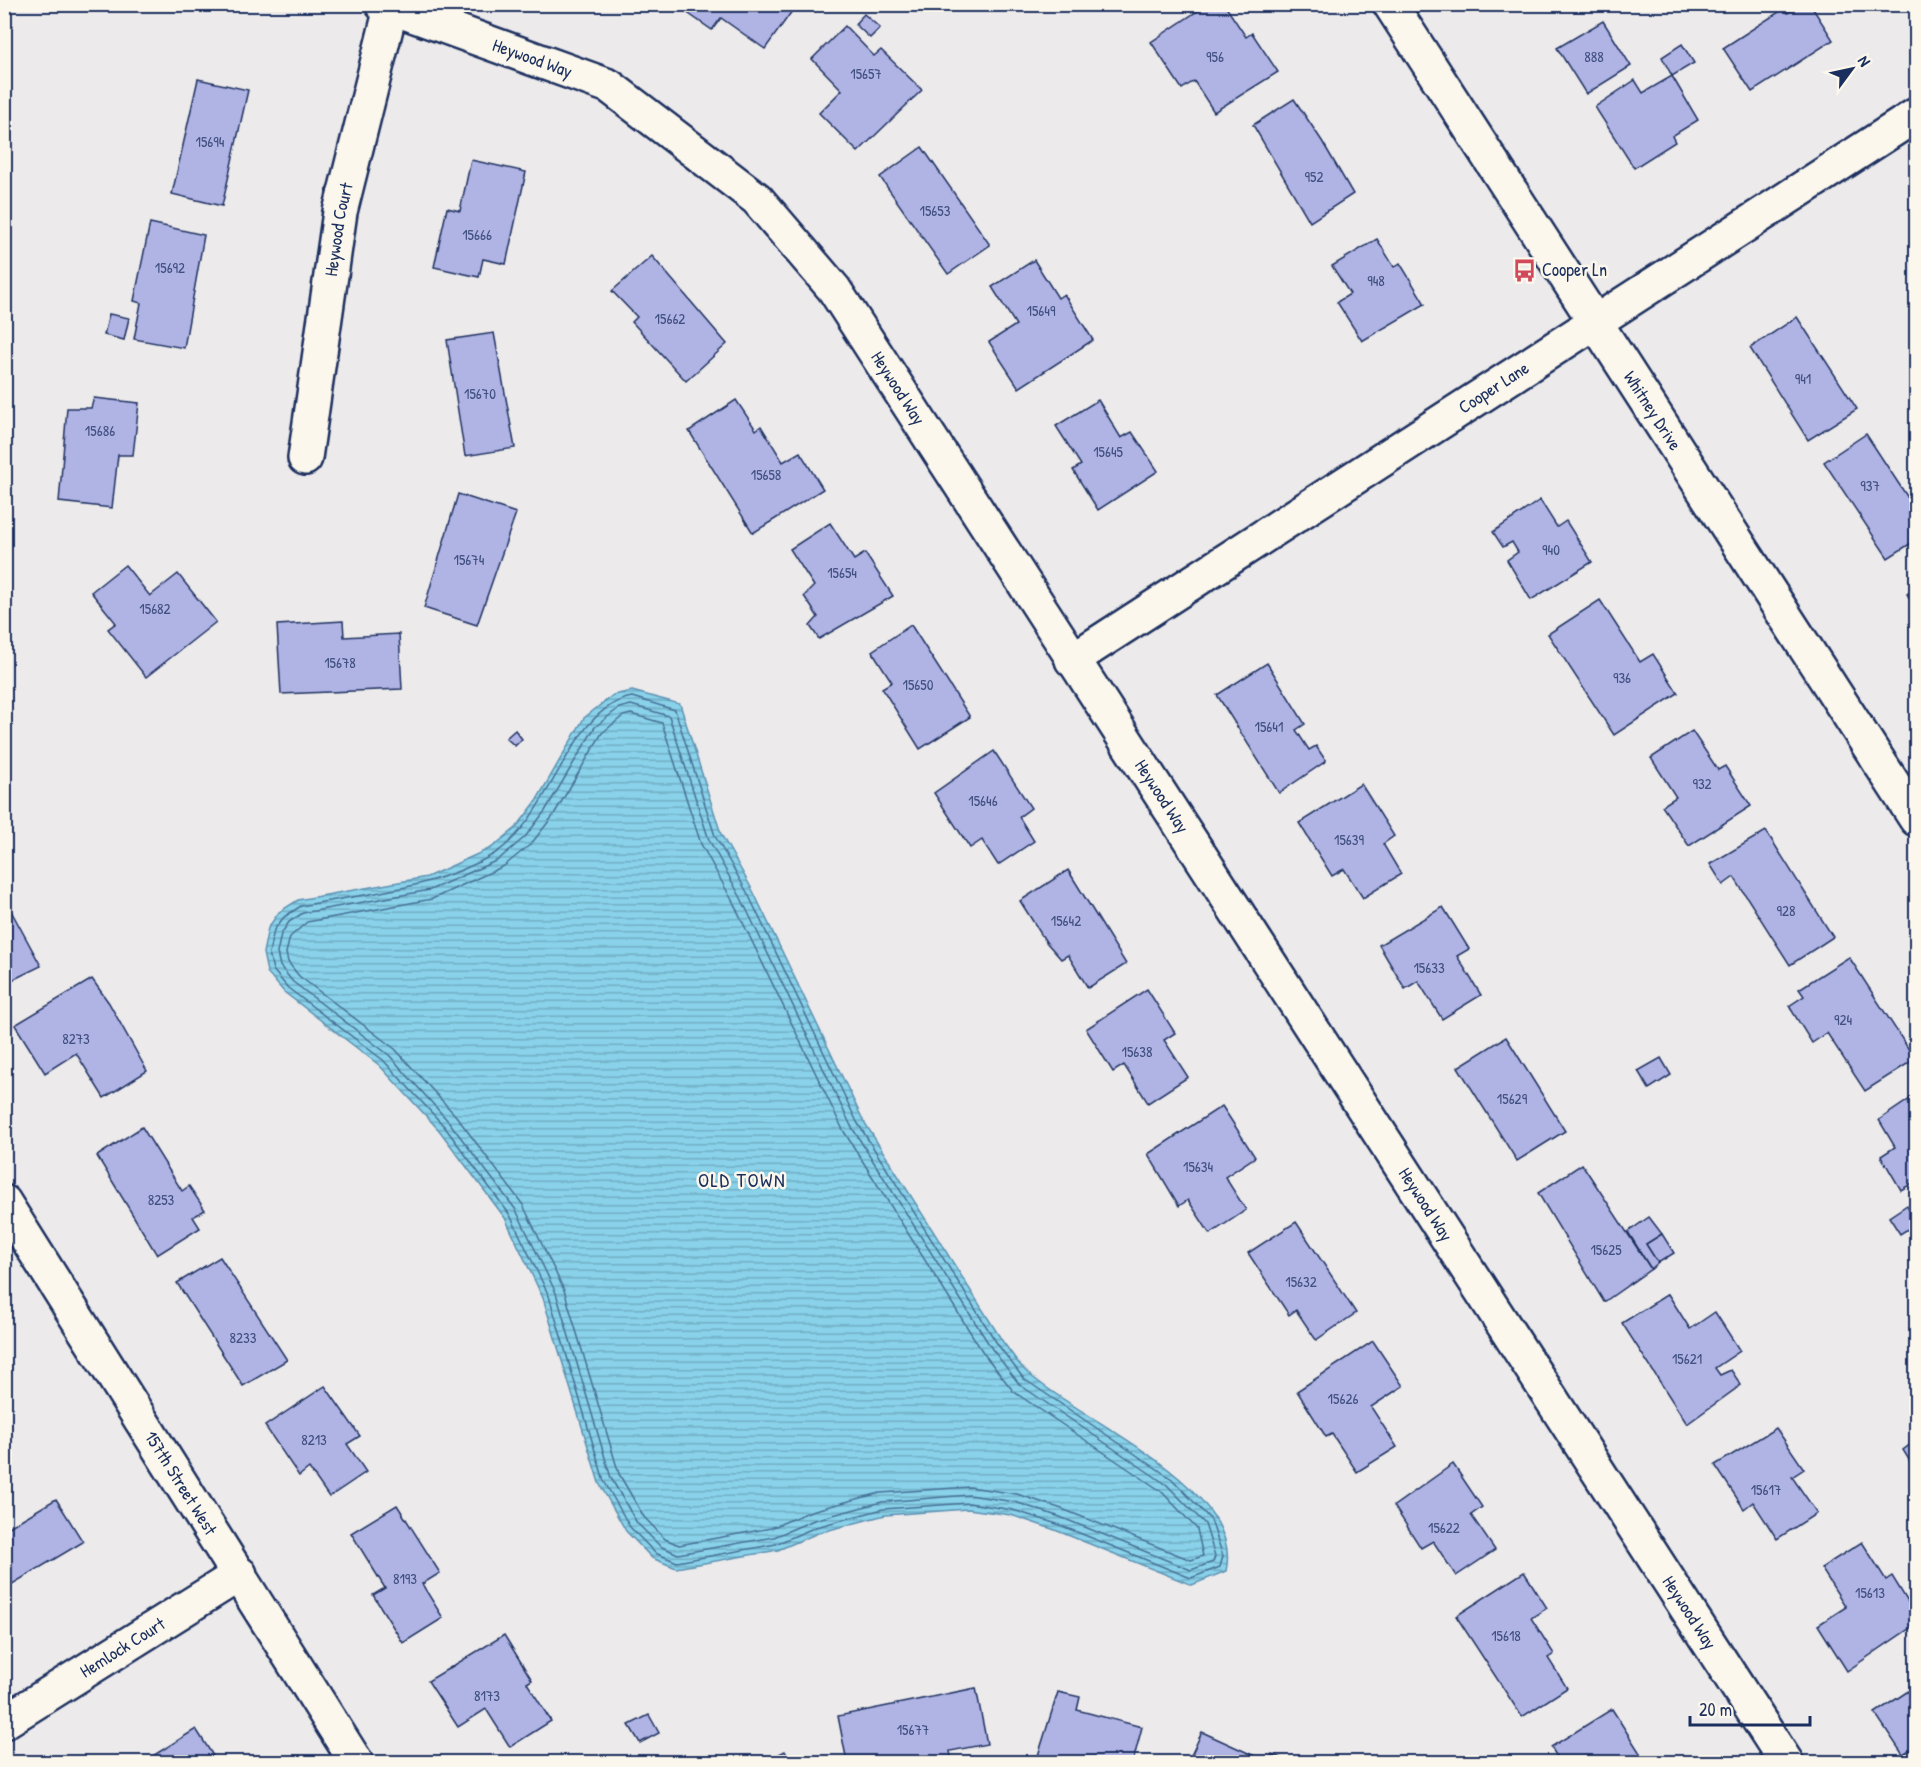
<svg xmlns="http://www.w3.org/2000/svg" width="1921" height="1767" viewBox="0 0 1921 1767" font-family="'Patrick Hand',sans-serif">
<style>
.water{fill:url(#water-rules);stroke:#5d91b2;stroke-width:1.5}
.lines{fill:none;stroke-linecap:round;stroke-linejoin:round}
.shore{stroke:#477096;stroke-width:1.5}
.building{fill:#b0b4e5;stroke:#1b2f5e;stroke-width:1.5}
.street-casing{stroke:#1b2f5e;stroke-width:38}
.secondary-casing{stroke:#1b2f5e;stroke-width:38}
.street{stroke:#fbf7ec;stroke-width:33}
.secondary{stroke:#fbf7ec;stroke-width:33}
.labels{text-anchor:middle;stroke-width:5;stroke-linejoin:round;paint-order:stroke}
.number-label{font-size:15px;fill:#405080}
.street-label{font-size:18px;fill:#1b2f5e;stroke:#fbf7ec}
.poi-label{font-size:18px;fill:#1b2f5e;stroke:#fbf7ec;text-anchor:start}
.neighbourhood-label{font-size:20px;letter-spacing:1.5px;fill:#1b2f5e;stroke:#fbf7ec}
</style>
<defs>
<pattern id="water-rules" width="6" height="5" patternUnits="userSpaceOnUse" patternTransform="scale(1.5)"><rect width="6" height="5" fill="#89d2ea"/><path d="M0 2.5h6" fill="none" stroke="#6fabc1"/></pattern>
</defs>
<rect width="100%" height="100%" fill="#eceaeb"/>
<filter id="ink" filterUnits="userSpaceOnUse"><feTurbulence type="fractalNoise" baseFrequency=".0167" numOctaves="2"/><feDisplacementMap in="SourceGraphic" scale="12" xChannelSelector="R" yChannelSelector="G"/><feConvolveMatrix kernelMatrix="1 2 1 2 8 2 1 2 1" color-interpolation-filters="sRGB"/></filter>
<g filter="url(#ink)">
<path class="water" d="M632 691 680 704 721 834 753 891 863 1120 1003 1342C1011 1352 1019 1366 1029 1374 1081 1421 1245 1487 1226 1571L1192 1585 1055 1530 1011 1515 968 1509 885 1515 818 1533 778 1550 676 1568 652 1558 626 1531 599 1483 543 1298 505 1218 439 1130 379 1065 284 992 267 972 263 953 268 928 279 912 298 900 427 877 491 848 516 828 535 803 584 718 613 695Z"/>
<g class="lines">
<g class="shore">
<path d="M632 697 675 710 715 836 748 894 857 1122 998 1345 1024 1379 1172 1479 1211 1520 1223 1556 1220 1567 1191 1578 1057 1524 1013 1510 969 1503 883 1509 816 1527 776 1544 677 1562 655 1553 630 1527 604 1481 549 1296 510 1215 444 1126 383 1060 288 988 273 970 269 953 274 930 284 917 301 906C366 893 436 889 494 854 552 818 569 708 632 697Z"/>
<path d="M631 705 669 716 709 840 741 898 851 1126 992 1349 1020 1385 1167 1485 1205 1524 1215 1556 1213 1562 1191 1570 1060 1517 1015 1502 969 1495 882 1502 814 1520 774 1537 678 1554 660 1546 637 1523 611 1478 556 1293 516 1210 449 1122 389 1055 293 982 280 966 277 953 281 934 289 922 303 913 430 890 498 860 525 837 545 811 595 727 619 708Z"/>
<path d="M631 714 662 723 701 844 733 902 843 1130 984 1354 1014 1392 1161 1491 1197 1529 1203 1556 1191 1560 1062 1509 1017 1494 970 1487 880 1493 811 1511 771 1528 679 1545 665 1539 644 1517 619 1474 564 1290 523 1205 456 1116 395 1049 299 976 288 962 286 953 290 937 307 922 432 899 504 866 531 844 553 816 602 733 623 716Z"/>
</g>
</g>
<g class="building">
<path d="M797 4 765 49 721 18 712 30 676 5Z"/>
<path d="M1208 4H1224L1246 37 1252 33 1278 72 1214 112 1194 81 1182 89 1151 42Z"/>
<path d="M1801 4H1810L1833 40 1752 92 1723 48 1785 8 1788 13Z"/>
<path d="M864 14 880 28 870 38 855 24Z"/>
<path d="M1603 21 1631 66 1586 94 1557 48Z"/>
<path d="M845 26 874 56 881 50 922 90 858 152 819 113 842 90 812 59Z"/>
<path d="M1682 44 1694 63 1672 76 1662 57Z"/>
<path d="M1672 76 1698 120 1672 136 1675 142 1634 168 1595 107 1635 80 1643 93Z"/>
<path d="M198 79 248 90 222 206 172 194Z"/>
<path d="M1294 99 1322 141 1353 194 1310 222 1253 125Z"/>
<path d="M922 147 990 245 948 274 880 177Z"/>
<path d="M471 160 526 172 506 264 483 259 479 277 434 267 447 208 460 211Z"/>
<path d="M150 223 204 235 184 348 134 339 141 303 134 301Z"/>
<path d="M1377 239 1394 267 1400 263 1425 304 1362 341 1337 302 1350 294 1332 266Z"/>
<path d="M652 256 727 344 686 381 632 322 637 317 612 291Z"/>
<path d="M1034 260 1058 298 1064 294 1093 340 1019 388 989 342 1016 325 992 287Z"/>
<path d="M109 314 129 318 124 340 104 335Z"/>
<path d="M1797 317 1857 409 1808 440 1750 348Z"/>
<path d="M494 333 515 448 465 456 447 340Z"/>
<path d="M94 398 139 403 133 455H118L112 508 59 502 67 408H91Z"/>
<path d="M736 400 756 430 761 426 783 462 800 452 823 489 753 533 689 431Z"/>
<path d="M1098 400 1121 438 1132 432 1158 471 1098 510 1073 470 1081 465 1056 426Z"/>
<path d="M1866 434 1916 510V540L1888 558 1824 462Z"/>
<path d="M458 494 516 513 477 625 424 608Z"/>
<path d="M1540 500 1557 527 1566 521 1592 562 1531 600 1507 560 1518 552 1512 542 1503 547 1493 532Z"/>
<path d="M830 523 854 560 865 553 893 596 819 639 810 626 818 617 804 596 814 586 790 549Z"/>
<path d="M125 565 150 596 178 574 216 622 146 677 108 629 116 623 91 592Z"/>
<path d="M1916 588V609L1907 594Z"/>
<path d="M1600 600 1640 662 1653 654 1678 693 1614 735 1548 634Z"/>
<path d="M343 621 344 637 399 634 402 689 281 694 277 625Z"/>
<path d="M911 625 970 717 920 749 882 688 892 682 872 651Z"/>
<path d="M1267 663 1305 724 1296 730 1309 750 1316 746 1326 761 1279 793 1217 695Z"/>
<path d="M515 730 522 739 515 746 506 738Z"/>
<path d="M1692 731 1718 770 1725 766 1751 806 1689 846 1662 806 1676 797 1651 758Z"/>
<path d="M994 751 1031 808 1019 817 1034 841 998 865 982 840 970 848 934 793Z"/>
<path d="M1361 784 1394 836 1383 844 1401 874 1363 898 1344 869 1332 876 1299 823Z"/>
<path d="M1766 831 1833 937 1790 965 1734 877 1723 885 1710 864Z"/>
<path d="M1068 870 1126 964 1088 988 1068 955 1061 959 1046 942 1020 901Z"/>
<path d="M4 898 41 966 4 984Z"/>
<path d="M1443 907 1469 949 1457 956 1481 995 1442 1019 1418 981 1405 989 1379 945Z"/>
<path d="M1849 957 1915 1059 1865 1091 1827 1033 1812 1043 1789 1006 1804 996 1799 989Z"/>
<path d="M92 979 109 1003 147 1071 104 1098 76 1053 45 1073 15 1025Z"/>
<path d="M1147 989 1175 1033 1164 1040 1188 1077 1148 1103 1124 1065 1113 1072 1086 1029Z"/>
<path d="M1506 1037 1565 1131 1517 1161 1458 1067Z"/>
<path d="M1661 1058 1671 1075 1649 1089 1638 1071Z"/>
<path d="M1916 1095V1181L1901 1190 1881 1156 1895 1147 1879 1120Z"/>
<path d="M1222 1106 1255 1157 1225 1177 1246 1210 1210 1234 1188 1200 1179 1206 1148 1154Z"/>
<path d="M142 1127 182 1191 189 1186 205 1210 193 1217 200 1228 157 1255 97 1156Z"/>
<path d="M1582 1164 1651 1269 1604 1302 1538 1193Z"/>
<path d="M1907 1205 1916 1224 1900 1234 1889 1217Z"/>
<path d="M1649 1217 1662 1234 1646 1244 1658 1263 1651 1269 1628 1232Z"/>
<path d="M1296 1222 1356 1313 1316 1340 1296 1310 1289 1315 1248 1253Z"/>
<path d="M1662 1234 1674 1253 1658 1263 1646 1244Z"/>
<path d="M220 1257 287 1360 243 1386 177 1283Z"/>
<path d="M1668 1294 1690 1329 1715 1312 1740 1351 1715 1368 1720 1375 1731 1370 1741 1385 1687 1424 1622 1323Z"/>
<path d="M1373 1341 1403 1386 1371 1407 1397 1447 1357 1472 1332 1434 1326 1437 1297 1391Z"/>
<path d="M325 1386 360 1436 347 1444 366 1472 329 1497 309 1468 299 1476 265 1426Z"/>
<path d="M1776 1428 1804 1469 1792 1477 1817 1513 1777 1539 1753 1502 1744 1509 1715 1465Z"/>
<path d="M1915 1441 1916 1444V1471L1903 1450Z"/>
<path d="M1453 1464 1482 1507 1471 1515 1495 1550 1456 1576 1433 1541 1421 1548 1394 1506Z"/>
<path d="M56 1499 83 1542 4 1589V1530Z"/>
<path d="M397 1505 440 1573 422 1584 443 1618 403 1643 373 1595 385 1588 351 1533Z"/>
<path d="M1862 1542 1886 1580 1892 1576 1916 1615V1624L1847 1671 1818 1625 1846 1607 1821 1568Z"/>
<path d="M1524 1572 1547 1608 1531 1618 1554 1654 1548 1658 1567 1688 1522 1717 1456 1616Z"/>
<path d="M504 1635 532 1680 527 1683 551 1721 510 1747 486 1709 458 1727 428 1681Z"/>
<path d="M1916 1686V1756L1912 1749 1903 1755 1875 1713Z"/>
<path d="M976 1688 987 1744 950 1751 951 1757 924 1762H847L838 1716Z"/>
<path d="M1058 1692 1080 1697 1077 1710 1142 1727 1133 1762H1036Z"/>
<path d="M1612 1709 1645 1761 1560 1762 1551 1747Z"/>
<path d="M649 1715 659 1733 640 1743 629 1725Z"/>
<path d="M196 1729 217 1762H143Z"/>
<path d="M1202 1732 1268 1762 1272 1754 1289 1762H1188Z"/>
<path d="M785 1751 791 1762H764Z"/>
</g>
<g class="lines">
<defs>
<g id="street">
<path id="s1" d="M382 4 609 86 757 199 834 289 1786 1762"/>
<path id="s2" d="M305 458 340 212 392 4"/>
<path id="s3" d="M1072 660 1916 115"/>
<path id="s4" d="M4 1722 240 1574"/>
</g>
<g id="secondary">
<path id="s5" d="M1390 4 1916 819"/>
<path id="s6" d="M4 1202 356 1762"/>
</g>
</defs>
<use href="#street" class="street-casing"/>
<use href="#secondary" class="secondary-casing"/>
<use href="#street" class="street"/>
<use href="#secondary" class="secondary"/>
</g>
</g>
<defs>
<symbol id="bus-bare" viewBox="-9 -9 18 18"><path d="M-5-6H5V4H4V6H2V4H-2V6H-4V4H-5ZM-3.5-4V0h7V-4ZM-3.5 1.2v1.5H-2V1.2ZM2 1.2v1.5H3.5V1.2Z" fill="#d1495b" stroke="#fbf7ec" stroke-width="2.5" paint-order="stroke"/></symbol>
</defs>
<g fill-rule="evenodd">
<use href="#bus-bare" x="1508" y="254" width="33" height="33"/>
</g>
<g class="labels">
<g class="number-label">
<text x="1215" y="62">956</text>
<text x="1594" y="62">888</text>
<text x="866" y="79">15657</text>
<text x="210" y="147">15694</text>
<text x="1314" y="182">952</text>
<text x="935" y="216">15653</text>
<text x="477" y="240">15666</text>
<text x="170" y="273">15692</text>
<text x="1376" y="286">948</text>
<text x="1041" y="316">15649</text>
<text x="670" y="324">15662</text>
<text x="1803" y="384">941</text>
<text x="480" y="399">15670</text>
<text x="100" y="436">15686</text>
<text x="1108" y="457">15645</text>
<text x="766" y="480">15658</text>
<text x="1870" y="491">937</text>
<text x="1551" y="555">940</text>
<text x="469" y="565">15674</text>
<text x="842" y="578">15654</text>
<text x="155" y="614">15682</text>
<text x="340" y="668">15678</text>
<text x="1622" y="683">936</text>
<text x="918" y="690">15650</text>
<text x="1269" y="732">15641</text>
<text x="1702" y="789">932</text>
<text x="983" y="806">15646</text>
<text x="1349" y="845">15639</text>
<text x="1786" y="916">928</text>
<text x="1066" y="926">15642</text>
<text x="1429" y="973">15633</text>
<text x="1843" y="1025">924</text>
<text x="76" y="1044">8273</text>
<text x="1137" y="1057">15638</text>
<text x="1512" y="1104">15629</text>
<text x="1198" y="1172">15634</text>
<text x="161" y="1205">8253</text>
<text x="1606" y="1255">15625</text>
<text x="1301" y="1287">15632</text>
<text x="243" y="1343">8233</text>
<text x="1687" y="1364">15621</text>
<text x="1343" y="1404">15626</text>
<text x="314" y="1445">8213</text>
<text x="1766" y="1495">15617</text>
<text x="1444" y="1533">15622</text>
<text x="405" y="1584">8193</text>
<text x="1870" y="1598">15613</text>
<text x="1506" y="1641">15618</text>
<text x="487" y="1701">8173</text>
<text x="913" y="1735">15677</text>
</g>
<g class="street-label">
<text dy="6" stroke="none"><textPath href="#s1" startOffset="160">Heywood Way</textPath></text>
<text dy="6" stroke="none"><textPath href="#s2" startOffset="231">Heywood Court</textPath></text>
<text dy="6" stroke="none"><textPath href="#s3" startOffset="502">Cooper Lane</textPath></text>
<text dy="6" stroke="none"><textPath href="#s1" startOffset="664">Heywood Way</textPath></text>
<text dy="6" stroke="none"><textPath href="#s5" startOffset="484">Whitney Drive</textPath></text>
<text dy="6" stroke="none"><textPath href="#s1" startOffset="1150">Heywood Way</textPath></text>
<text dy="6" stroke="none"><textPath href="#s1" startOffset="1636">Heywood Way</textPath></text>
<text dy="6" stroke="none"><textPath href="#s6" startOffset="332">157th Street West</textPath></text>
<text dy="6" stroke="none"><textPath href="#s1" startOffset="2122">Heywood Way</textPath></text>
<text dy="6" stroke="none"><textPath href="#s4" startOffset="140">Hemlock Court</textPath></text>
</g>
<g class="poi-label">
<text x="1542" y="276">Cooper Ln</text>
</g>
<g class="neighbourhood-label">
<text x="742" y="1187">OLD TOWN</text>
</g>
</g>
<rect width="1921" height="1767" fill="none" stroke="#fbf7ec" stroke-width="24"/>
<rect x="12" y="12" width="1897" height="1743" fill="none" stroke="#1b2f5e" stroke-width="2" filter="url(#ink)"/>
<g transform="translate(1852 69) rotate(57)" stroke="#fbf7ec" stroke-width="4.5" paint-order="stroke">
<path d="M0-4.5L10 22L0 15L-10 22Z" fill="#1b2f5e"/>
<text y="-9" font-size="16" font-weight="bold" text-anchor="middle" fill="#1b2f5e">N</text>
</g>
<path d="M1690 1716v9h120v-9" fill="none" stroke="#1b2f5e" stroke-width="3"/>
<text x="1699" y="1716" font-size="18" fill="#1b2f5e" stroke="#fbf7ec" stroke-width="4.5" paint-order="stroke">20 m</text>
</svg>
